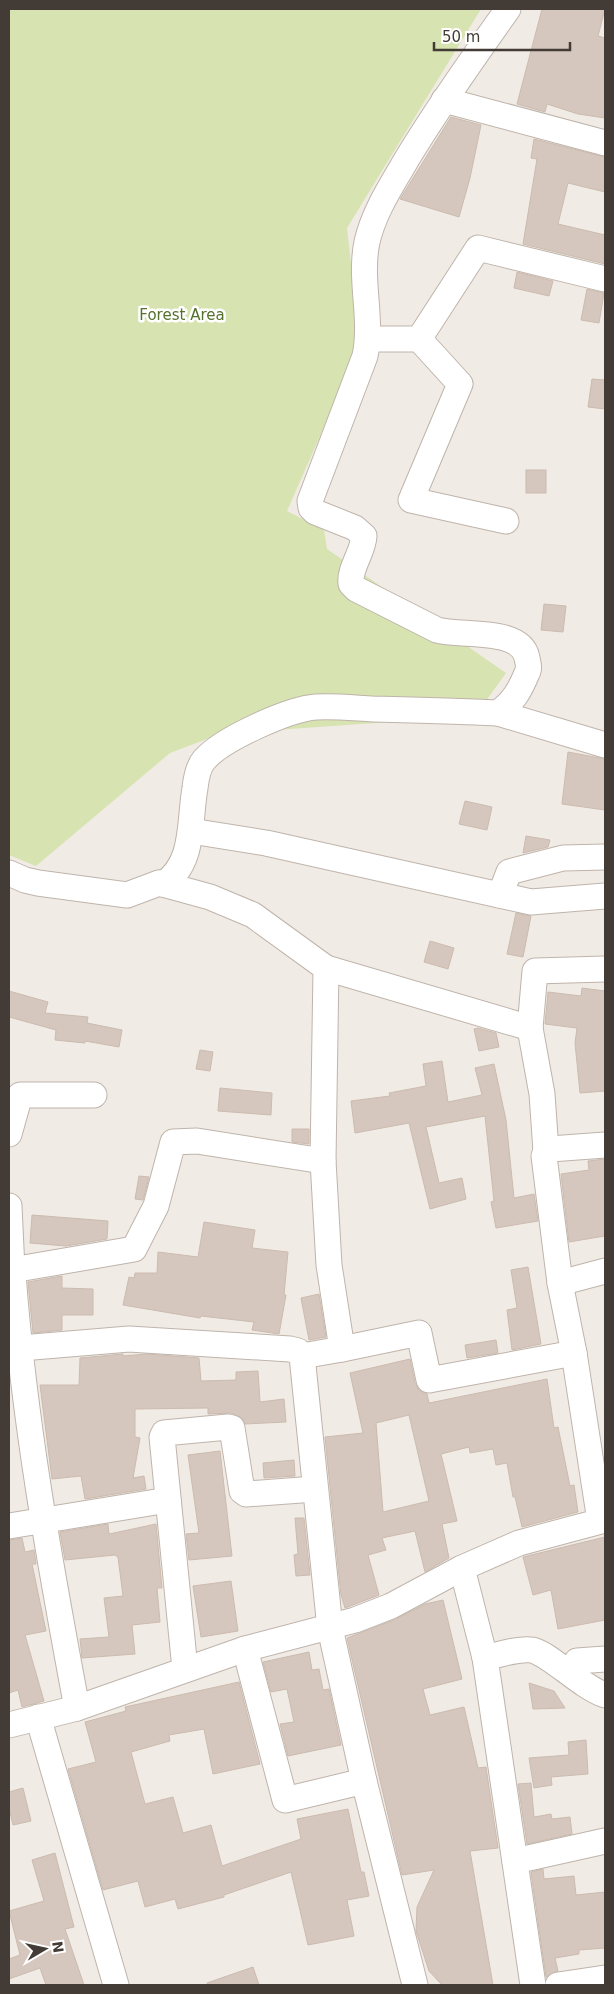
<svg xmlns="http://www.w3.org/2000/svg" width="614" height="1994" viewBox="0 0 614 1994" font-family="'DejaVu Sans',sans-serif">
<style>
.green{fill:#d7e3b0}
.building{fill:#d5c7be;stroke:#ccbbaf;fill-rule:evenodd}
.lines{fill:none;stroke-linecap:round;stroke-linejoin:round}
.minor-casing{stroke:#bfb4ab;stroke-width:27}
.minor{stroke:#fff;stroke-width:25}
.labels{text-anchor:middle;stroke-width:5;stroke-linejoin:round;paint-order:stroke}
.park-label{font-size:15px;fill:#55712d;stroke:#fff}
</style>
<rect width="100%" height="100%" fill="#f1ebe5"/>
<path class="green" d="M9 9H481L347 228 360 345 287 511 324 530 327 549 506 673 475 716 220 734 170 753 36 866 9 855Z"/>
<g class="building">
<path d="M542 9H605L598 36 605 38V118L578 114 547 104 545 112 517 104Z"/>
<path d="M451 117 481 125 470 178 459 217 400 199Z"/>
<path d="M534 139 605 157V192L568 183 558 224 605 235V264L523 244 537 159 531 158Z"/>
<path d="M517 272 553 281 549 296 514 288Z"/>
<path d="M587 289 604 293 599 323 581 320Z"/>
<path d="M592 379 605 380V409L588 407Z"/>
<rect x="526" y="470" width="20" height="23"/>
<path d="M544 604 566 606 563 632 541 630Z"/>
<path d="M568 752 605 759V810L562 804Z"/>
<path d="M465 801 492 807 487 830 459 824Z"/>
<path d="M526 836 550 840 548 847 523 853Z"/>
<path d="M516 913 531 916 523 957 507 954Z"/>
<path d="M430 941 454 948 448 969 424 962Z"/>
<path d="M582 988 605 991V1091L580 1093 575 1043 577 1028 545 1024 548 992 581 996Z"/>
<path d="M9 991 48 1002 45 1013 88 1017 87 1023 122 1030 119 1047 85 1041V1043L55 1040 56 1030 9 1017Z"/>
<path d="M478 1028 496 1033 499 1047 479 1051 474 1029Z"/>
<path d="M200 1050 213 1052 210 1071 196 1069Z"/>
<path d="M442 1061 448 1102 482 1095 475 1068 494 1064 506 1120 514 1198 534 1194 538 1221 496 1228 491 1202 494 1201 485 1116 426 1127 439 1183 462 1178 466 1199 430 1209 409 1123 355 1133 351 1101 390 1096 389 1093 426 1086 423 1064Z"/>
<path d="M220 1088 272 1093 271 1115 218 1111Z"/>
<path d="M292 1129H309V1144L292 1142Z"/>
<path d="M605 1159V1236L569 1242 561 1174 589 1170 588 1161Z"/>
<path d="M139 1176 149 1177 143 1200 135 1199Z"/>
<path d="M32 1215 108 1221 107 1239 66 1246 30 1243Z"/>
<path d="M204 1222 255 1230 252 1248 288 1252 284 1295H286L279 1334 252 1330 254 1322 201 1316 200 1318 123 1305 129 1277 134 1278 135 1273H157L158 1252 198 1257Z"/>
<path d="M528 1267 541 1344 512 1350 507 1310 517 1308 511 1270Z"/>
<path d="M62 1276V1288L93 1289V1315H62V1330L33 1333 28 1282Z"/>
<path d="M319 1294 326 1337 309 1340 301 1298Z"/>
<path d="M496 1340 498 1353 467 1358 465 1345Z"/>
<path d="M123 1354V1356L147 1354 199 1358 201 1381 236 1380V1372L258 1371 260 1402 284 1399 286 1422 245 1424 242 1418 231 1413 208 1414V1408L135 1409V1437L140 1438 133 1478 144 1476 146 1489 85 1499 81 1476 52 1479 40 1385H79L80 1358Z"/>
<path d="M410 1359 415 1383 419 1390 427 1394 429 1403 547 1379 554 1428 558 1427 570 1486 574 1485 578 1512 522 1527 515 1497H513L507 1463 496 1465 493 1449 470 1453 469 1447 441 1454 457 1521 442 1524 449 1558 425 1572 415 1531 382 1538 386 1550 368 1555 379 1595 345 1608 341 1595 325 1437 363 1433 350 1373ZM409 1415 429 1501 383 1512 376 1423Z"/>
<path d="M220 1451 232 1556 189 1560 186 1534 199 1533 188 1455Z"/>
<path d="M294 1460 295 1476 264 1478 263 1463Z"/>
<path d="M295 1518H304L310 1575 296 1576 294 1555 298 1554Z"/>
<path d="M108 1524 109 1534 156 1524 162 1588H157L160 1622 132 1625 135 1654 82 1658 80 1639 109 1637 104 1598 123 1596 118 1557 115 1555 65 1560 60 1532Z"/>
<path d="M605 1537V1620L558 1629 551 1590 533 1595 523 1557Z"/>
<path d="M22 1538 25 1552 34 1550 36 1564H32L46 1631 25 1635 44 1701 22 1707 18 1690 9 1693V1540Z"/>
<path d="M231 1581 238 1631 201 1637 193 1586Z"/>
<path d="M443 1600 462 1679 423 1689 430 1715 464 1707 478 1768 486 1767 498 1848 470 1851 493 1985H442L429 1971 416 1931 417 1907 434 1870 402 1875 347 1638 396 1619 425 1604Z"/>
<path d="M309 1652 312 1670 319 1669 323 1690 329 1689 341 1745 288 1756 280 1724 294 1722 287 1689 271 1692 263 1662Z"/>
<path d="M239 1682 260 1764 213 1774 204 1729 169 1735 170 1741 131 1752 145 1804 173 1797 183 1833 211 1825 222 1866 301 1839 297 1819 348 1809 361 1872H364L369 1896 347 1900 354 1936 308 1945 291 1872 224 1895V1897L178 1909 175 1899 145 1907 138 1881 103 1890 68 1769 96 1762 85 1722 126 1711 125 1707Z"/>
<path d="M529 1683 554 1691 565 1708 533 1709Z"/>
<path d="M586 1740 588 1774 551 1777 552 1785 534 1788 529 1758 569 1755 568 1742Z"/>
<path d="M531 1783 534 1817 551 1814 552 1819 570 1817 572 1834 527 1844 518 1784Z"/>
<path d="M23 1788 31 1821 13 1825 9 1808V1792Z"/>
<path d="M55 1853 74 1927 65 1929 84 1985H46L40 1968 9 1979V1959L20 1955 9 1911 44 1901 32 1860Z"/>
<path d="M543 1869 544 1879 574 1876 576 1895 605 1892V1948L579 1950V1954L555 1958 558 1971 546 1977 531 1872Z"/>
<path d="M253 1967 259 1985H208L207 1983Z"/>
</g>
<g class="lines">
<defs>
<g id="minor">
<path d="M444 100 605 143"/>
<path d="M368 339H419L460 384 411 500 506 521"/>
<path d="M419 339 478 248 605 279"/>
<path d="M498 713 605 745"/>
<path d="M191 831 266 843 531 902 605 896"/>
<path d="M9 873 25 880 38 883 127 895 159 883 163 884C195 864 189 821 195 788 196 779 198 767 204 760 222 739 289 709 316 707 335 706 354 708 373 709 415 710 456 711 498 713 514 701 520 690 527 673 530 668 528 664 527 658 521 627 461 637 437 630L356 589 351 584C349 568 363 553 364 536L355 528 315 512 311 508 310 501 365 356C373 318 359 280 367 242 374 211 392 185 408 157 439 106 473 58 508 9"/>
<path d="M159 883 210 897 253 915 326 968 323 1161 329 1265 342 1349 302 1356"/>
<path d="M500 895 509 872 563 858 605 857"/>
<path d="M326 968 530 1028 542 1094 546 1151"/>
<path d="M530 1028 535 971 605 969"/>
<path d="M9 1134 20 1095H94"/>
<path d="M9 1206 12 1270 134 1249 156 1206 173 1142 197 1141 323 1161"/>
<path d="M9 1268 13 1274C24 1421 50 1564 77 1708"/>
<path d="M560 1283 605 1271"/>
<path d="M9 1349 129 1339 290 1349 298 1351 302 1356 330 1628 364 1781"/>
<path d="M342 1349 419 1333 429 1380 574 1353"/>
<path d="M600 1521 574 1353 560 1283 544 1156 546 1151 550 1149 605 1145"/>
<path d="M9 1526 168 1500"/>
<path d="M462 1568 485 1658 533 1985"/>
<path d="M245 1649 285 1800 364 1781 415 1985"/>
<path d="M485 1658C498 1655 518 1648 532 1650 550 1654 581 1687 605 1695"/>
<path d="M577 1661 605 1659"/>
<path d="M185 1669 162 1437 164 1433 228 1427 232 1428 242 1491 246 1494 315 1489"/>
<path d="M38 1717 116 1985"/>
<path d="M9 1725 77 1708 245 1649 355 1620 391 1606 462 1568 519 1543 605 1520"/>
<path d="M515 1861 605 1841"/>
<path d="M558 1985 605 1978"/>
</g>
</defs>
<use href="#minor" class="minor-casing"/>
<use href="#minor" class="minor"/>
</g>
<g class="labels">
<g class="park-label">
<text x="182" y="320">Forest Area</text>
</g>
</g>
<rect width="614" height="1994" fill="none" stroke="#433b35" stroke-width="20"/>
<g transform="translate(45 1949) rotate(81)" stroke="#ffffff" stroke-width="4" paint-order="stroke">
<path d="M0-4L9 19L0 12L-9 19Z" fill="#433b35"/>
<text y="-8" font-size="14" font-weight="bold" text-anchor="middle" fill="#433b35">N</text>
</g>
<path d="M434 42v8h136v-8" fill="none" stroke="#433b35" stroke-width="2.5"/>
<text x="442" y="42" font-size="15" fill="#433b35" stroke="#ffffff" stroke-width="4" paint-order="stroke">50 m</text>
</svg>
